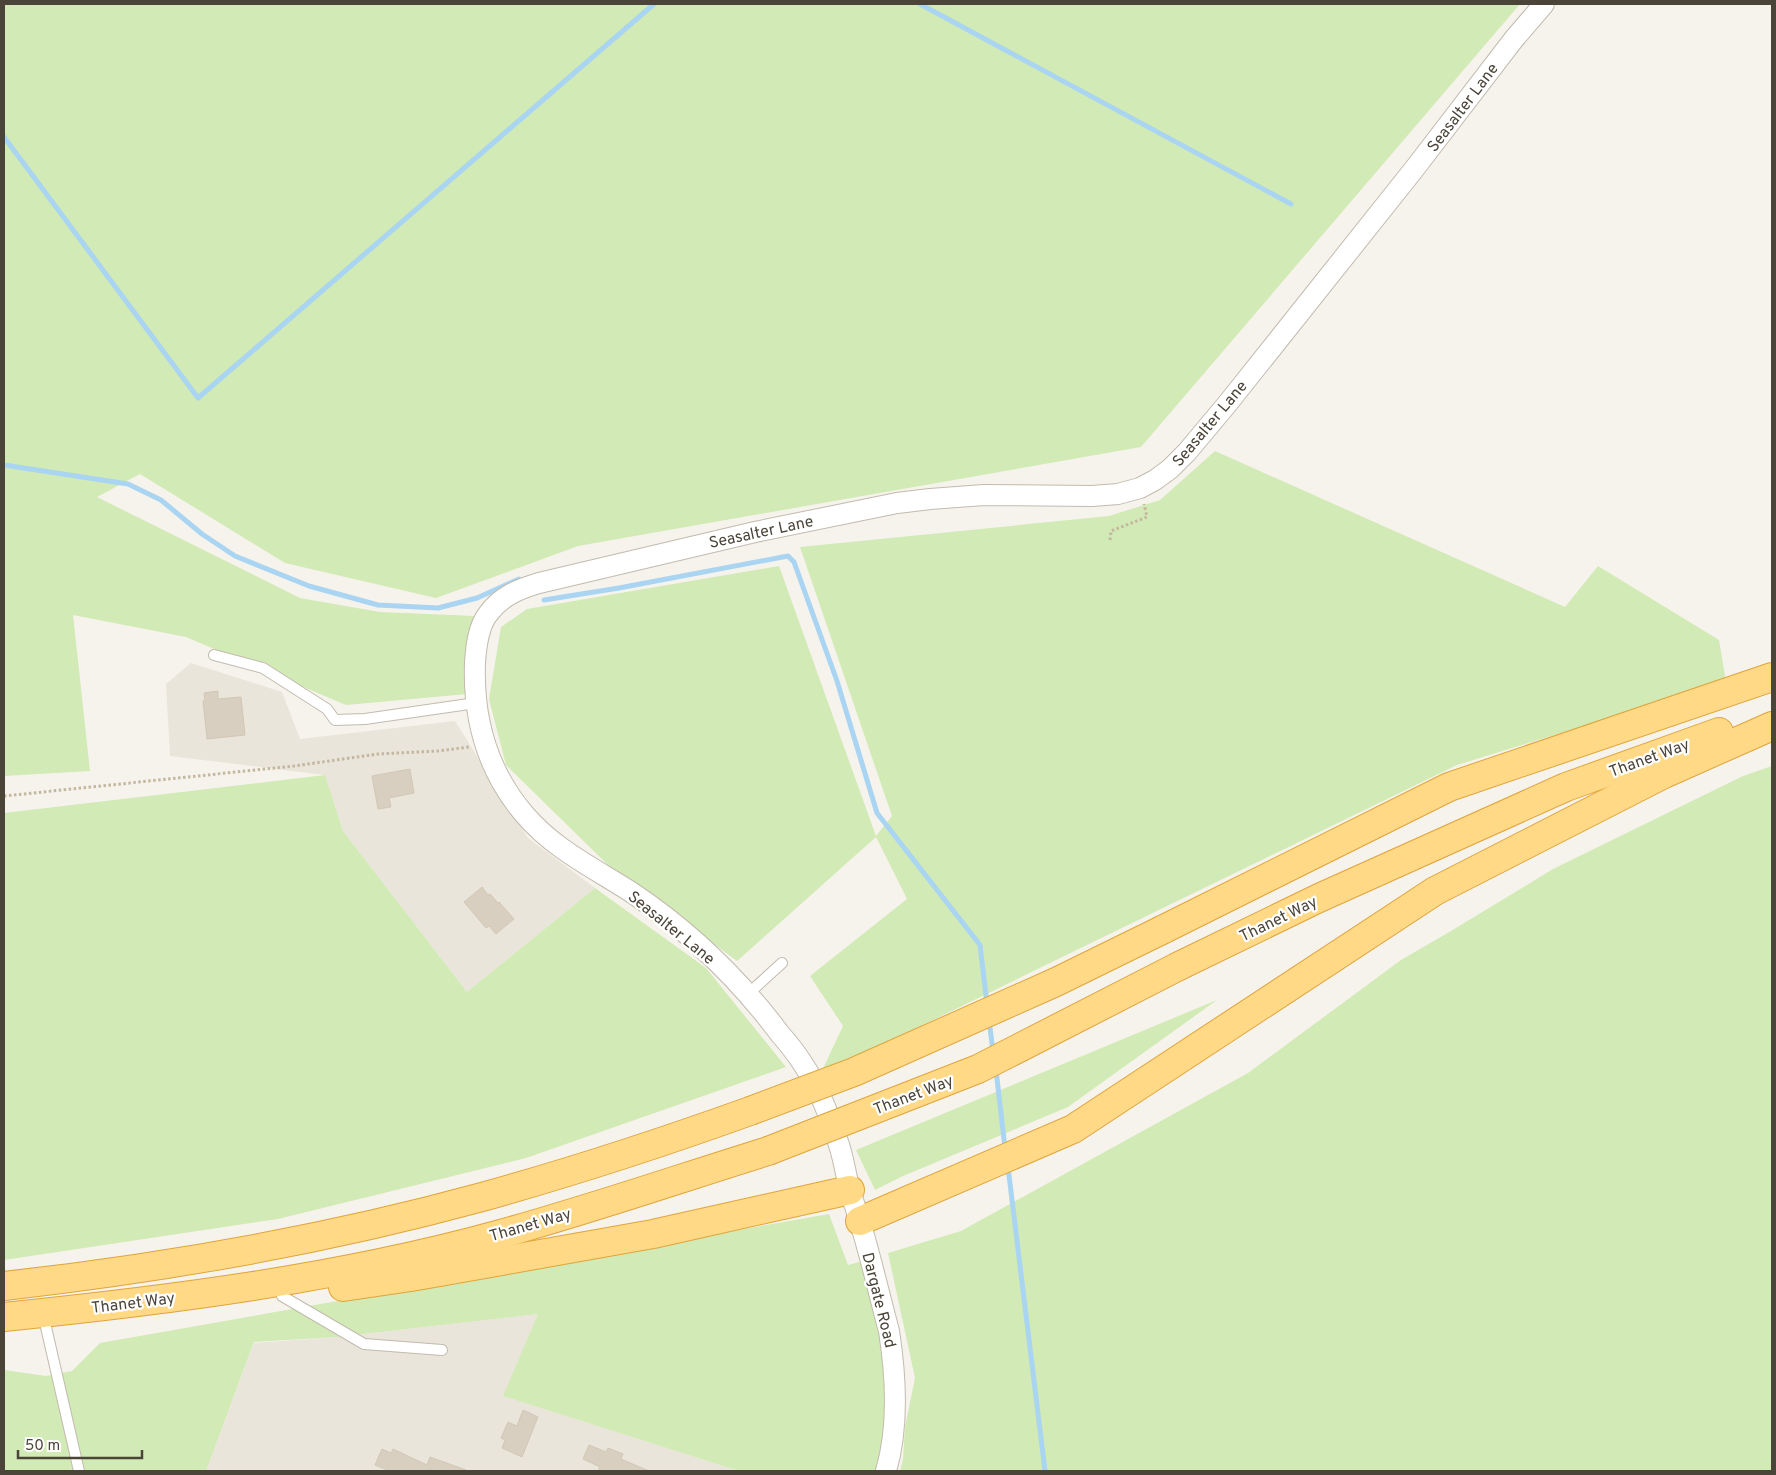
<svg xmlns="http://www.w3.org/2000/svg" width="1776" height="1475" viewBox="0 0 1776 1475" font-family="Overpass,sans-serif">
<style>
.residential{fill:#eae5da}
.green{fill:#d2eab5}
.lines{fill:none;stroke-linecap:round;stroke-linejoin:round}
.stream{stroke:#a9d4f2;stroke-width:5}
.building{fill:#d8cfc1;stroke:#d3c7b4}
.service-casing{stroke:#c2bbae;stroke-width:12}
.minor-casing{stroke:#c2bbae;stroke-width:22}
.trunk-casing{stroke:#e0a43c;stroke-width:30}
.path{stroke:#c4b79f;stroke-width:3;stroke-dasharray:2.5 2.5;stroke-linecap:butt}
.service{stroke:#fff;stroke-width:10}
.minor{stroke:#fff;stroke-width:20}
.trunk{stroke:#ffd985;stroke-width:28}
.trunk-bridge-casing{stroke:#e0a43c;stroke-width:30;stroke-linecap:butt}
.trunk-bridge{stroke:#ffd985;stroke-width:28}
.labels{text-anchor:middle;stroke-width:4.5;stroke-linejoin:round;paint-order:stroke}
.street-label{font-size:16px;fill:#4b4439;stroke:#fff}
</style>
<rect width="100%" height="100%" fill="#f6f3ec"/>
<g class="residential">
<path d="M191 663 282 692 300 739 455 721 528 838 595 888 467 992 343 831 325 775 170 756 166 684Z"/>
<path d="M538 1314 504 1396 739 1471H206L254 1343 337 1337Z"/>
</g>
<g class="green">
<path d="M4 4H1520L1141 447 578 546 436 598 285 563 140 474 97 497 300 598 380 612 474 616 467 694 346 705 186 637 73 615 90 771 4 776Z"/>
<path d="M1215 451 1565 607 1598 566 1719 640 1726 682 1457 765 820 1075 843 1026 810 976 907 899 876 837 737 961 607 864 506 765 489 699 501 627 527 609 779 566 876 836 892 816 800 547 1109 516 1160 500Z"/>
<path d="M1772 766V1471H900L903 1460 905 1427 915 1378 888 1253 961 1231 1248 1073 1401 960 1451 931 1553 869 1743 776Z"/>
<path d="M325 775 343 831 467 992 595 888 706 968 786 1067 526 1158 278 1219 4 1260V813Z"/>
<path d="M1217 1000 1068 1107 903 1176 875 1190 856 1150Z"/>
<path d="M829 1214 848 1265 863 1261C874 1303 885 1344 888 1388 890 1416 883 1444 877 1471H739L503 1396 538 1314 337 1337 254 1342 206 1471H4V1370L46 1376 72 1371 100 1343Z"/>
</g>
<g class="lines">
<g class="stream">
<path d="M920 4 1291 204"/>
<path d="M4 137 198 398 654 4"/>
<path d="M4 465 128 484 161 500 202 534 235 556 309 586 378 605 438 608 477 598 519 579"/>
<path d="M544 600 619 588 788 556 794 562 837 681 877 813 980 945 987 1004"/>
<path d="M989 1020 993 1051"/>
<path d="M996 1070 1005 1148"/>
<path d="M1008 1167 1045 1471"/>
</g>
</g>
<g class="building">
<path d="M218 691V699L241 697 245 735 207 739 203 701H205L204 693Z"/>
<path d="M410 769 414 793 389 798 391 807 378 809 372 776Z"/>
<path d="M482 887 488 895 490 894 498 903 499 902 514 919 496 934 489 926 486 928 464 902Z"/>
<path d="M523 1410 538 1417 522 1457 502 1448 505 1440 501 1438 508 1422 517 1426Z"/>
<path d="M589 1445 606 1452 608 1448 623 1454 621 1459 649 1471H598L600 1467 583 1459Z"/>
<path d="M382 1449 391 1453 393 1449 427 1465 430 1457 466 1470 465 1471H390L375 1465Z"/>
</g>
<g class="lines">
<defs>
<g id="service">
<path d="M214 655 263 668 327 709 335 720 365 719 476 703"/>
<path d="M748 994 782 963"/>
<path d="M282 1296 364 1344 442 1350"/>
<path d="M43 1314 79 1471"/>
</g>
<path id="minor" d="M886 1471C899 1427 896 1376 889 1331 879 1294 871 1258 860 1222 857 1211 853 1201 850 1191 846 1176 844 1160 839 1145 830 1117 819 1088 803 1064 796 1053 788 1043 780 1034 739 979 688 930 631 892 594 868 555 850 525 815 488 772 473 719 475 663 476 647 478 627 488 614 501 596 519 589 539 583L755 532 897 503 930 499 984 495 1092 496 1118 494 1140 488 1155 480 1170 469 1187 452 1228 403 1415 168 1514 39 1544 4"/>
<g id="trunk">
<path d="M1162 930 1449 787 1772 677"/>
<path d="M1179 966 1319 898 1566 787 1719 732"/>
<path d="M860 1221 1073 1129 1435 891 1664 774 1772 726"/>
<path d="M4 1286C164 1268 325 1240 482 1197 572 1172 661 1143 750 1111"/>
<path d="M343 1287 411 1277 653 1234 850 1190"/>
<path d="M4 1317C170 1300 336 1279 497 1235 588 1210 678 1179 768 1151"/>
</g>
</defs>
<use href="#service" class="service-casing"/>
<use href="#minor" class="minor-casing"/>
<use href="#trunk" class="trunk-casing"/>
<g class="path">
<path d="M1110 540 1111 531 1147 517 1144 504"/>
<path d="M4 796 294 766 378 754 438 751 469 747"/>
</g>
<use href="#service" class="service"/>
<use href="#minor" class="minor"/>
<use href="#trunk" class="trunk"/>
<defs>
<g id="trunk-bridge">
<path d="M750 1111 854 1072 1056 982 1162 930"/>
<path d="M768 1151 978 1069 1179 966"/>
</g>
</defs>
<use href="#trunk-bridge" class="trunk-bridge-casing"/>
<use href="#trunk-bridge" class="trunk-bridge"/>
</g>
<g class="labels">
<g class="street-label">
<text transform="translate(1462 107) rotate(-53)" y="6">Seasalter Lane</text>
<text transform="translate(1209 423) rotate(-50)" y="6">Seasalter Lane</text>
<text transform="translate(761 531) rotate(-12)" y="6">Seasalter Lane</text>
<text transform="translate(1649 757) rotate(-20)" y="6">Thanet Way</text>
<text transform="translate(1278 918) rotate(-26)" y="6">Thanet Way</text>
<text transform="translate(672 927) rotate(39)" y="6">Seasalter Lane</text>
<text transform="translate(913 1094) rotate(-21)" y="6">Thanet Way</text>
<text transform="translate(530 1224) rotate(-16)" y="6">Thanet Way</text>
<text transform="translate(880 1300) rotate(76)" y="6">Dargate Road</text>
<text transform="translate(133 1302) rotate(-7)" y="6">Thanet Way</text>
</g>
</g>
<rect width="1776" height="1475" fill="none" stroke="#4b4439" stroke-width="10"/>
<path d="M18 1450v8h124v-8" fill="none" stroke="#4b4439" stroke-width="2.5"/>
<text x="25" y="1450" font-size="15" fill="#4b4439" stroke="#ffffff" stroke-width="4" paint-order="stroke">50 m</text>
</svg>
